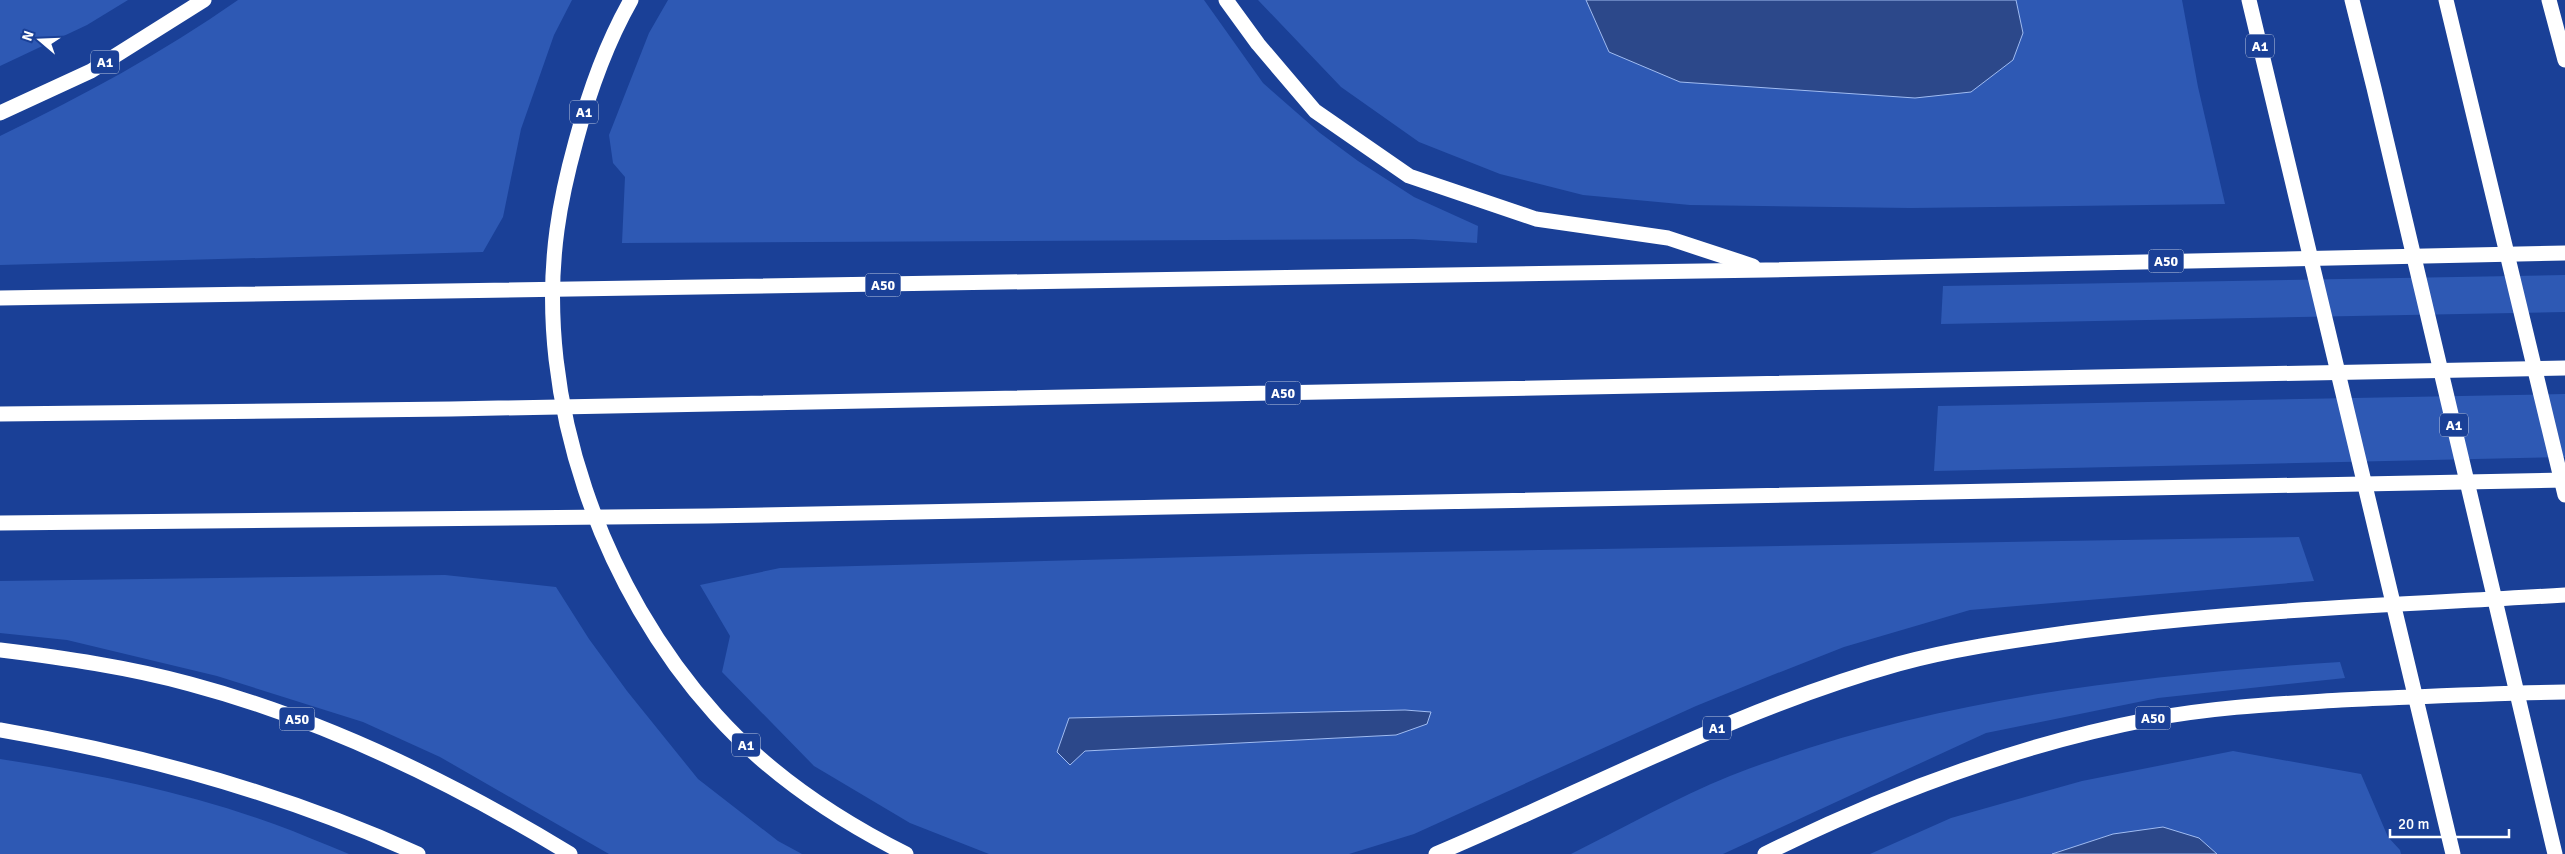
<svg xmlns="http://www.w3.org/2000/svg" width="2565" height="854" viewBox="0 0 2565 854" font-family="Signika,sans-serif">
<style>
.green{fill:#2e59b4;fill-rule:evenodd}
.water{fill:#2c488a;stroke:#a0bcf2}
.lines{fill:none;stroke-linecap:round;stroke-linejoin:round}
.motorway{stroke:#fff;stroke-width:15}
.labels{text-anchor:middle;stroke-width:4.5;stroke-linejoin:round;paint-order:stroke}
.shield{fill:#1a4097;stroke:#bac6e0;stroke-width:1}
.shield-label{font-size:14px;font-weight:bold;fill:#fff}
</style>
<rect width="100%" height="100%" fill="#1a4097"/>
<g class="green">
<path d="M0 0H128L87 25 0 66Z"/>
<path d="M238 0H572L554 35 521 129 503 217 483 252 0 265V136C83 96 162 53 238 0Z"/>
<path d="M668 0H1204L1263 83 1320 133 1358 161 1414 197 1478 226 1477 243 1413 239 622 243 625 177 613 163 609 135 649 33Z"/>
<path d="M1258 0H1586L1609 52 2023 33 2016 0H2182L2198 87 2225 204 1911 208 1690 205 1583 195 1500 174 1419 142 1341 87Z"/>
<path d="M2565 275V312L1941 324 1943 286Z"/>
<path d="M2565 394V457L1934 471 1938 406Z"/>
<path d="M2299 537 2314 581 1970 610 1844 647 1765 678 1696 706 1414 834 1349 854H989L910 823 814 766 722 672 730 636 700 585 780 568 1311 554ZM1405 710 1430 713 1396 735 1084 751 1069 718Z"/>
<path d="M445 575 556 587 589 639 627 691 698 779 778 841 802 854H609L440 757 363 722 217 676 67 640 0 633V581Z"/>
<path d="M2340 662 2345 678 2158 698 1986 733 1723 854H1571C1623 828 1676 798 1730 776 1927 699 2131 676 2340 662Z"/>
<path d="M2233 751 2361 774 2388 837 2400 850 2401 854H2217L2199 838 2113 834 2052 854H1870L1951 818 2082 781Z"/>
<path d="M0 759C92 773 186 792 274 824 299 833 324 844 349 854H0Z"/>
</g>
<g class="water">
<path d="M1586 0H2016L2023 33 2013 60 1971 92 1915 98 1680 82 1609 52Z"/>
<path d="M1405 710 1431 712 1427 724 1396 735 1085 751 1070 765 1057 752 1069 718Z"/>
<path d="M2163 827 2199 838 2217 854H2052L2113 834Z"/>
</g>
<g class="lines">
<g class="motorway">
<path d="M631 0C606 44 589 92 576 141 568 170 561 200 557 230 534 400 602 589 716 715 769 774 836 819 906 854"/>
<path d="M1226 0 1258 44 1315 111 1409 176 1536 219 1668 238 1753 266"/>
<path d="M2249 0 2453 854"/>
<path d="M2352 0 2374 88 2555 854"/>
<path d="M2446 0 2565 495"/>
<path d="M2549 0 2565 60"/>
<path d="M0 113 91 71 204 0"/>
<path d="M0 298 1766 270 2565 253"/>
<path d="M0 414 451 409 2565 368"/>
<path d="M0 523 708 516 2565 480"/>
<path d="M0 650C64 658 128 667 190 684 325 720 452 782 570 854"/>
<path d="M0 730C145 755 284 793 418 854"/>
<path d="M1436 854C1590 789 1737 709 1898 664 1953 649 2010 641 2066 633 2231 610 2399 605 2565 595"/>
<path d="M1765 854C1888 793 2017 745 2151 719 2214 707 2278 704 2341 700 2416 697 2490 693 2565 692"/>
</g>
</g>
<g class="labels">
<g class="shield">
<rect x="2246" y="34.5" width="28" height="23" rx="4"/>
<rect x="91" y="50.5" width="28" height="23" rx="4"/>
<rect x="570" y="100.5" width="28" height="23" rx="4"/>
<rect x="2148.5" y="249.5" width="35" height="23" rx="4"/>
<rect x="865.5" y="273.5" width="35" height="23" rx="4"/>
<rect x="1265.5" y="381.5" width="35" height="23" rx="4"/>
<rect x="2440" y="413.5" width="28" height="23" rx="4"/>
<rect x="2135.5" y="706.5" width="35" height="23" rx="4"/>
<rect x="279.5" y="707.5" width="35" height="23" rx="4"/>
<rect x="1703" y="716.5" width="28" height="23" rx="4"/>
<rect x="732" y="733.5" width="28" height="23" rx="4"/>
</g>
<g class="shield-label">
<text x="2260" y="51">A1</text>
<text x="105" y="67">A1</text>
<text x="584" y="117">A1</text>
<text x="2166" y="266">A50</text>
<text x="883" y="290">A50</text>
<text x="1283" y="398">A50</text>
<text x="2454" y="430">A1</text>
<text x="2153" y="723">A50</text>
<text x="297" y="724">A50</text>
<text x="1717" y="733">A1</text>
<text x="746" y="750">A1</text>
</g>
</g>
<g transform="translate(40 40) rotate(289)" stroke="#1a4097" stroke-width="4" paint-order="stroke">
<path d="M0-4L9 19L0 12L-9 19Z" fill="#ffffff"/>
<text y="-8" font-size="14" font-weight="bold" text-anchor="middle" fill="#ffffff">N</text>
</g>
<path d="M2390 829v8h119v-8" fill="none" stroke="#ffffff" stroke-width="2.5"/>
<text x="2398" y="829" font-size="15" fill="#ffffff" stroke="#1a4097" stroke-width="4" paint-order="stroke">20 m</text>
</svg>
